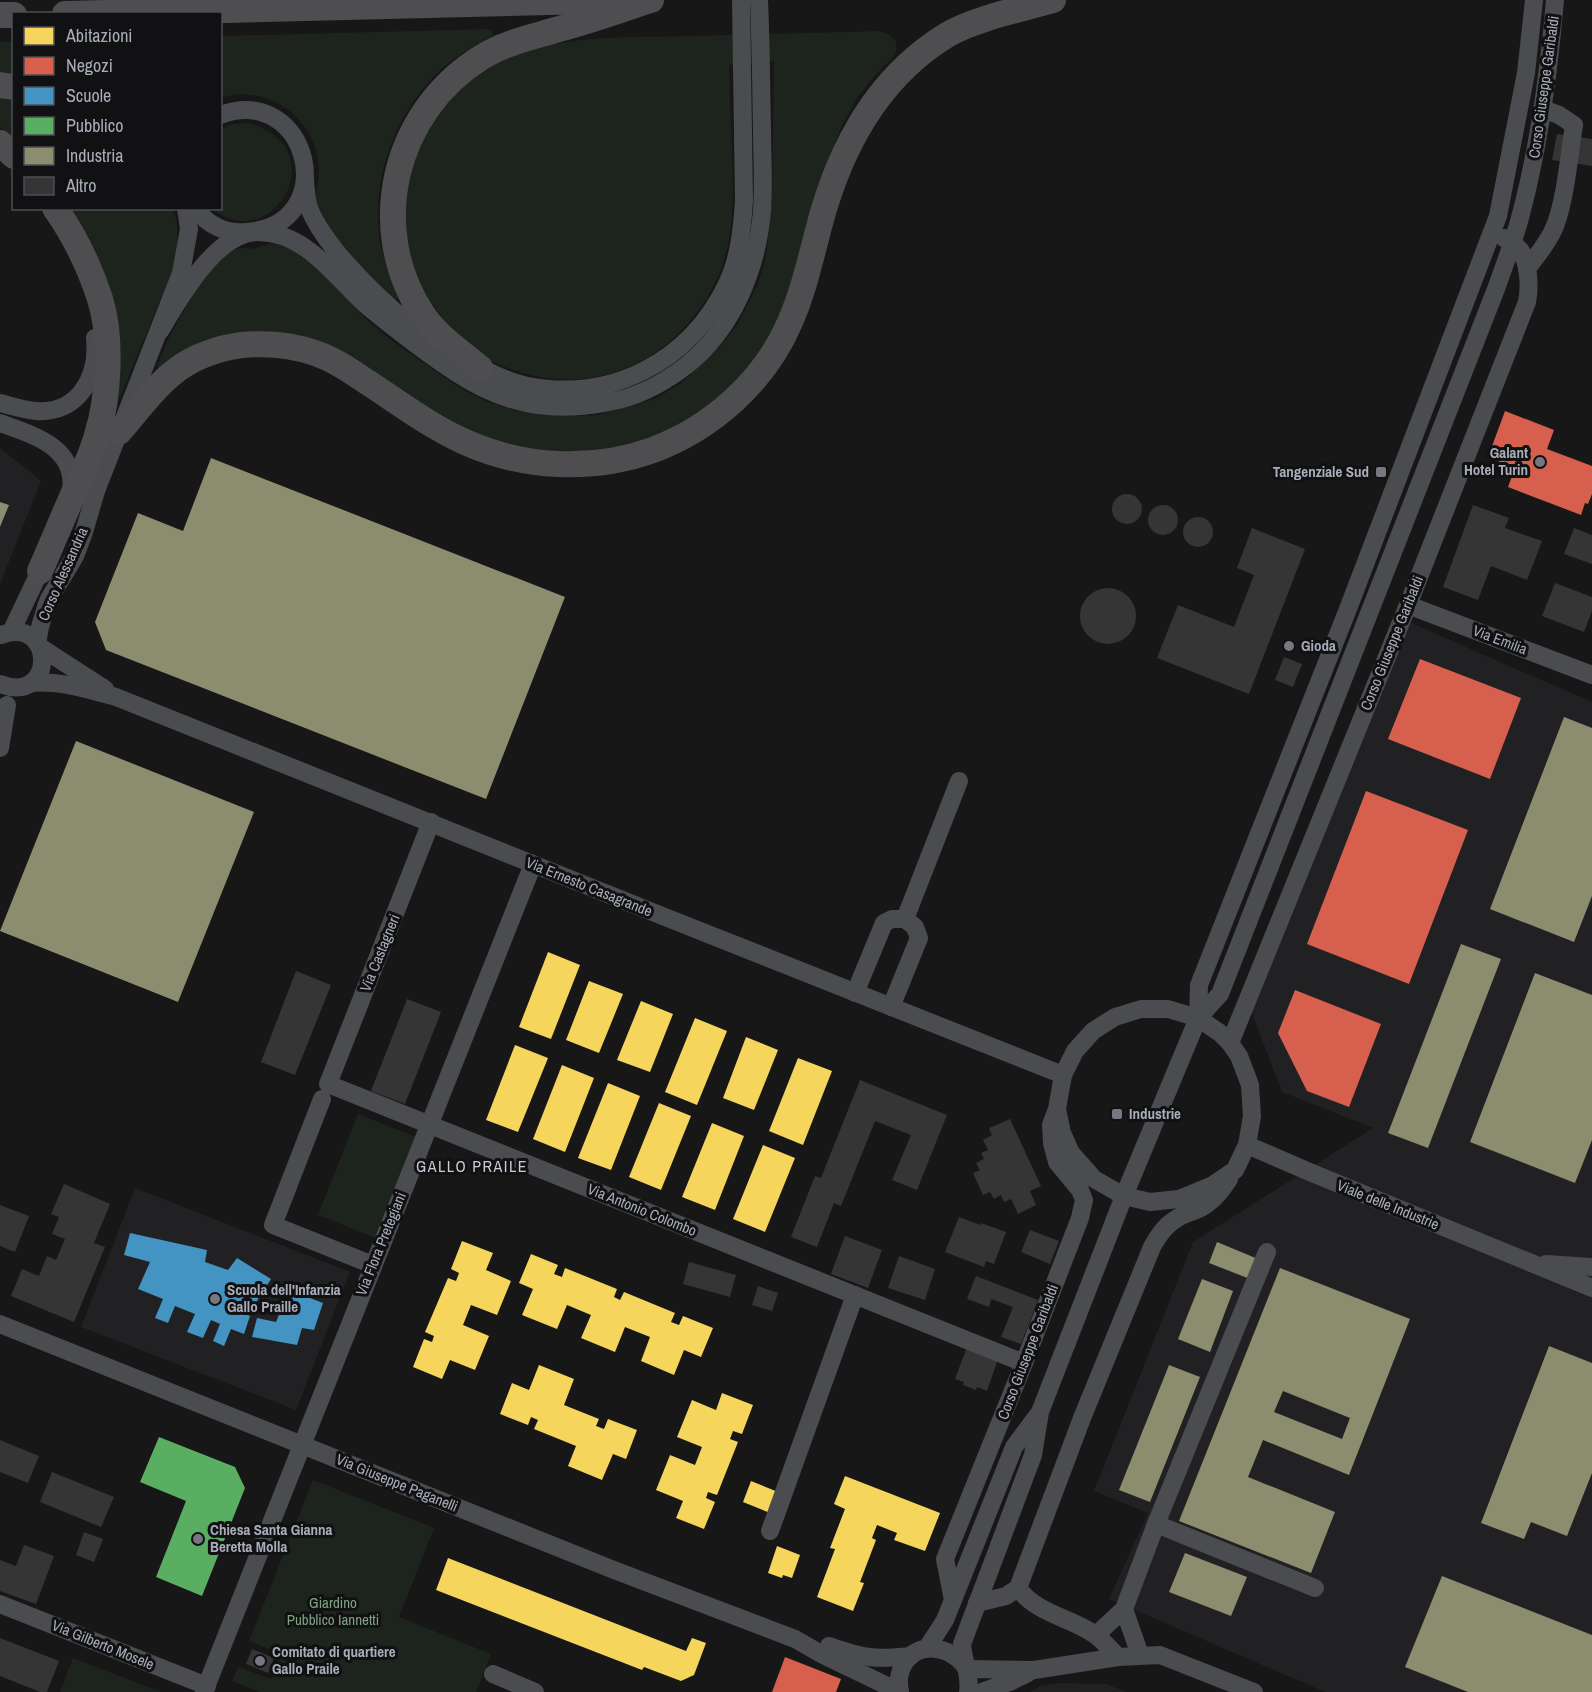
<svg xmlns="http://www.w3.org/2000/svg" width="1592" height="1692" viewBox="0 0 1592 1692" font-family="'Archivo Narrow',sans-serif">
<style>
.built{fill:#212123}
.green{fill:#1d241e}
.homes{fill:#f6d55c}
.shops{fill:#d6604d}
.schools{fill:#4393c3}
.public{fill:#5aae61}
.industry{fill:#8c8c6e;fill-rule:evenodd}
.building{fill:#353536}
.lines{fill:none;stroke-linecap:round;stroke-linejoin:round}
.minor{stroke:#4b4c50;stroke-width:18}
.highway{stroke:#4e4e51;stroke-width:26}
.poi-dot{fill:#757880;stroke:#111113;stroke-width:2}
.labels{text-anchor:middle;stroke-width:6;stroke-linejoin:round;paint-order:stroke}
.street-label{font-size:15px;fill:#a8adb8;stroke:#111113}
.poi-label{font-size:15px;font-weight:bold;fill:#a8adb8;stroke:#111113;text-anchor:start}
.park-label{font-size:15px;fill:#7fa381;stroke:#111113}
.neighbourhood-label{font-size:16px;letter-spacing:1.5px;fill:#c9ccd4;stroke:#111113}
</style>
<rect width="100%" height="100%" fill="#171717"/>
<g class="built">
<path d="M0 448 41 481 0 584Z"/>
<path d="M1402 619 1592 702V1692H1325L1109 1599 1148 1513 1094 1491 1193 1242 1373 1128 1282 1092 1247 1000Z"/>
<path d="M135 1188 350 1272 296 1410 81 1327Z"/>
<path d="M1060 1683 1107 1684 1126 1692H1030L1041 1686Z"/>
</g>
<g class="green">
<path d="M491 29 493 35C472 47 450 59 433 77 390 123 367 192 383 255 387 270 392 284 398 298L394 301C375 283 358 264 342 244 335 236 326 228 321 219 310 199 319 190 319 170 319 132 289 100 252 95 241 93 231 95 221 97V36Z"/>
<path d="M879 31 888 34 895 40 897 49 893 57 877 73 857 98 842 125 828 161 780 322 745 373 716 405 670 434 591 456 503 447 445 421 323 345 158 369 157 366 169 337 203 277 231 250 242 248 251 249 271 244 281 245 294 250 321 272 363 316 388 338 460 388 488 402 517 411 544 415 571 416 597 415 657 398 681 383 720 346 736 327 758 284 765 261 769 230 772 197 774 61 729 65C730 94 731 123 732 152 733 183 734 214 728 245 708 336 620 399 527 374 510 369 491 363 476 353 460 341 446 323 434 307 413 278 403 244 404 208 404 198 408 187 410 178 412 170 413 161 416 153 432 115 460 82 497 63 557 33 628 38 692 36 754 34 817 33 879 31Z"/>
<path d="M13 41V74L0 72V42Z"/>
<path d="M0 94 13 96V138L0 127Z"/>
<path d="M248 123C338 148 271 257 213 209L220 208 221 129 232 124Z"/>
<path d="M71 209H173C181 229 177 248 173 269L104 436 93 253Z"/>
<path d="M358 1114 416 1137 376 1238 318 1215Z"/>
<path d="M313 1480 434 1528 399 1617 491 1654 476 1692H260L232 1681 238 1667 271 1679 281 1654 249 1641Z"/>
<path d="M73 1658 161 1692H60Z"/>
</g>
<g class="homes">
<path d="M548 952 580 965 551 1039 519 1027Z"/>
<path d="M589 981 623 994 599 1053 566 1040Z"/>
<path d="M641 1001 673 1014 650 1072 617 1060Z"/>
<path d="M695 1018 727 1031 697 1105 665 1092Z"/>
<path d="M746 1037 778 1050 754 1110 723 1098Z"/>
<path d="M515 1045 548 1058 518 1132 486 1120Z"/>
<path d="M798 1058 832 1071 803 1145 769 1131Z"/>
<path d="M562 1065 594 1078 565 1152 533 1139Z"/>
<path d="M608 1083 640 1096 611 1170 578 1158Z"/>
<path d="M659 1103 691 1116 661 1190 629 1177Z"/>
<path d="M712 1123 744 1136 715 1210 682 1197Z"/>
<path d="M763 1145 795 1158 765 1232 733 1219Z"/>
<path d="M462 1241 493 1253 486 1270 511 1281 497 1315 471 1305 463 1325 489 1336 475 1370 450 1360 442 1379 413 1367 424 1339 432 1342 434 1336 425 1332 448 1278 456 1281 459 1273 451 1269Z"/>
<path d="M531 1254 558 1265 554 1274 562 1277 565 1268 617 1289 614 1297 620 1300 624 1292 675 1313 671 1322 679 1325 683 1316 713 1328 701 1357 684 1350 674 1375 641 1361 650 1337 625 1327 615 1352 581 1338 591 1315 567 1305 557 1329 522 1315 533 1289 519 1283Z"/>
<path d="M539 1365 574 1379 564 1405 599 1419 596 1426 604 1429 608 1419 637 1430 626 1459 613 1454 602 1480 568 1466 576 1446 534 1429 538 1420 531 1417 528 1425 500 1414 512 1383 529 1390Z"/>
<path d="M722 1393 753 1405 742 1434 733 1431 730 1439 738 1442 717 1495 708 1492 706 1498 715 1502 704 1529 676 1518 683 1501 656 1490 670 1455 695 1465 702 1447 677 1437 692 1400 716 1410Z"/>
<path d="M845 1476 940 1513 925 1551 894 1540 897 1533 877 1525 872 1538 876 1540 860 1582 864 1583 853 1611 817 1597 835 1549 830 1548 845 1509 834 1504Z"/>
<path d="M751 1481 778 1492 770 1513 743 1502Z"/>
<path d="M777 1546 800 1555 792 1578 783 1575 782 1578 768 1573Z"/>
<path d="M448 1558 686 1651 692 1638 706 1643 694 1675 681 1681 644 1667 642 1670 436 1590Z"/>
</g>
<g class="shops">
<path d="M1505 411 1554 430 1547 449 1592 466V494L1588 504 1585 503 1581 515 1508 487 1515 468 1488 457Z"/>
<path d="M1420 659 1521 698 1490 779 1388 739Z"/>
<path d="M1366 791 1468 830 1409 984 1307 944Z"/>
<path d="M1295 990 1381 1024 1349 1107 1307 1091 1278 1033Z"/>
<path d="M785 1657 841 1679 836 1692H772Z"/>
</g>
<g class="schools">
<path d="M130 1233 207 1250 205 1262 228 1270 237 1258 271 1279 253 1307 243 1303 240 1312 250 1316 244 1334 231 1329 224 1346 213 1341 220 1324 211 1320 203 1338 187 1332 195 1314 175 1306 168 1323 155 1318 163 1299 138 1289 150 1262 124 1255Z"/>
<path d="M289 1290 323 1303 314 1330 302 1328 297 1345 252 1337 257 1318 276 1322Z"/>
</g>
<path class="public" d="M159 1437 235 1467 245 1488 202 1596 156 1577 186 1501 140 1482Z"/>
<g class="industry">
<path d="M211 458 565 597 486 799 106 650 95 622 138 513 183 531Z"/>
<path d="M0 502 9 505 0 527Z"/>
<path d="M1564 717 1592 728V896L1574 942 1490 909Z"/>
<path d="M76 741 254 812 178 1002 0 931Z"/>
<path d="M1461 944 1501 959 1428 1148 1388 1133Z"/>
<path d="M1535 973 1592 995V1140L1575 1183 1470 1142Z"/>
<path d="M1217 1242 1258 1259 1250 1279 1209 1263Z"/>
<path d="M1280 1268 1410 1319 1349 1475 1263 1440 1248 1477 1335 1512 1311 1573 1179 1521ZM1283 1391 1350 1418 1342 1439 1274 1412Z"/>
<path d="M1202 1279 1233 1291 1210 1352 1178 1339Z"/>
<path d="M1549 1346 1592 1363V1473L1567 1536 1531 1522 1524 1539 1481 1523Z"/>
<path d="M1169 1365 1200 1377 1150 1502 1119 1490Z"/>
<path d="M1185 1553 1247 1577 1231 1616 1169 1592Z"/>
<path d="M1442 1576 1592 1635V1692H1468L1405 1667Z"/>
</g>
<g class="building">
<path d="M1557 134 1592 139V166L1552 160Z"/>
<circle cx="1127" cy="509" r="15"/>
<circle cx="1163" cy="520" r="15"/>
<path d="M1473 505 1509 518 1505 528 1542 541 1527 580 1491 566 1478 600 1443 587Z"/>
<circle cx="1198" cy="532" r="15"/>
<path d="M1252 528 1305 549 1249 694 1157 658 1178 605 1234 627 1254 575 1237 568Z"/>
<path d="M1574 528 1592 535V564L1564 554Z"/>
<path d="M1555 583 1592 597V611L1584 632 1542 616Z"/>
<circle cx="1108" cy="616" r="28"/>
<path d="M1284 657 1302 664 1293 687 1275 680Z"/>
<path d="M296 971 331 985 295 1075 261 1062Z"/>
<path d="M407 999 441 1012 405 1104 371 1091Z"/>
<path d="M860 1080 947 1115 917 1190 892 1180 911 1135 875 1121 841 1206 834 1203 817 1247 791 1237 815 1176 821 1178Z"/>
<path d="M1010 1119 1041 1186 1030 1191 1036 1205 1018 1214 1011 1199 1004 1202 1001 1195 994 1199 990 1192 983 1195 973 1173 980 1170 976 1163 984 1159 981 1153 988 1150 983 1140 992 1135 989 1128Z"/>
<path d="M64 1184 110 1204 94 1243 105 1247 74 1322 11 1296 22 1269 39 1276 47 1256 56 1260 65 1239 52 1234 59 1217 51 1214Z"/>
<path d="M0 1205 29 1216 15 1252 0 1246Z"/>
<path d="M959 1217 980 1225 981 1223 1006 1232 994 1264 986 1261 984 1267 945 1252Z"/>
<path d="M1030 1230 1059 1241 1050 1264 1021 1252Z"/>
<path d="M845 1236 882 1250 868 1288 831 1274Z"/>
<path d="M899 1256 935 1269 925 1300 888 1288Z"/>
<path d="M689 1262 736 1275 730 1297 683 1284Z"/>
<path d="M976 1276 1038 1300 1021 1344 1001 1337 1013 1307 991 1299 989 1307 967 1299Z"/>
<path d="M758 1286 778 1293 772 1311 752 1305Z"/>
<path d="M967 1347 998 1359 987 1391 977 1387 976 1390 963 1385 964 1382 955 1379Z"/>
<path d="M0 1440 39 1456 28 1483 0 1472Z"/>
<path d="M52 1472 114 1497 101 1527 40 1502Z"/>
<path d="M84 1532 103 1539 94 1562 76 1555Z"/>
<path d="M24 1545 54 1556 36 1604 0 1591V1560L16 1566Z"/>
<path d="M0 1638 59 1661 47 1692H40L0 1676Z"/>
<path d="M252 1649 274 1658 268 1673 246 1664Z"/>
</g>
<g class="lines">
<g class="minor">
<path d="M305 180C306 190 306 199 309 208 326 251 397 319 437 343"/>
<path d="M195 208C207 225 226 234 246 232 343 226 310 82 220 115"/>
<path d="M1527 269C1537 255 1549 242 1555 226 1566 197 1569 155 1574 125L1559 115 1543 109"/>
<path d="M160 331C179 299 216 232 258 232 306 232 334 276 366 305 394 328 422 350 452 370 502 404 550 414 609 402 638 397 664 383 687 365 733 328 757 269 762 211 764 184 762 156 762 129 761 86 761 43 759 0"/>
<path d="M469 361C488 372 507 382 528 386 611 402 689 362 726 286 739 260 742 230 744 201L741 0"/>
<path d="M0 403C12 406 24 410 36 411 79 414 99 376 95 338"/>
<path d="M0 423C33 435 77 447 71 491"/>
<path d="M1408 605 1592 675"/>
<path d="M11 632 40 571 46 561"/>
<path d="M37 643 40 627 46 607 49 599 75 556 84 532 96 491 181 273 189 229 186 208"/>
<path d="M40 647 105 689"/>
<path d="M31 683C60 680 88 690 116 697L665 917 1063 1075"/>
<path d="M0 684C56 706 56 615 1 635"/>
<path d="M0 748 7 705"/>
<path d="M431 822 328 1084 1024 1363"/>
<path d="M905 919 959 781"/>
<path d="M855 993 884 923 892 919H905L915 927 919 938 891 1007"/>
<path d="M1198 1018 1220 994 1496 289C1505 263 1516 236 1522 210 1540 141 1549 71 1555 0"/>
<path d="M1230 1043 1408 605 1527 302C1530 288 1529 262 1520 250 1516 245 1509 241 1504 238"/>
<path d="M322 1099 273 1225 373 1265"/>
<path d="M1247 1145 1312 1173 1592 1288"/>
<path d="M1546 1264 1592 1267"/>
<path d="M0 1324 614 1570 795 1639 823 1655 900 1692"/>
<path d="M1156 1524 1315 1588"/>
<path d="M770 1531 855 1295"/>
<path d="M1018 1588C1037 1614 1069 1617 1094 1634 1103 1640 1110 1649 1118 1657"/>
<path d="M953 1600 945 1559 1024 1363 1080 1218 1084 1200 1080 1190 1057 1162 1052 1143 1051 1125 1057 1109 1063 1075 1075 1051 1093 1031 1115 1017 1141 1009H1168L1198 1018 1220 1033 1230 1043 1239 1056 1250 1085 1252 1116 1247 1145 1235 1170 1213 1185 1179 1199 1150 1202 1124 1196 1094 1179 1071 1153 1062 1133 1057 1109"/>
<path d="M977 1603 1006 1596 1018 1588 1082 1418 1152 1247C1160 1233 1166 1224 1181 1216 1190 1211 1199 1211 1207 1204 1217 1197 1223 1188 1229 1179"/>
<path d="M0 1604 207 1686"/>
<path d="M1124 1609 1140 1655"/>
<path d="M1096 1635 1124 1609 1156 1524 1267 1252"/>
<path d="M829 1646C862 1658 876 1660 911 1656"/>
<path d="M927 1648 945 1620 1014 1447 1037 1416"/>
<path d="M966 1669 1034 1670 1118 1657 1160 1655 1254 1692"/>
<path d="M493 1674 535 1692"/>
<path d="M204 1692 533 864"/>
<path d="M900 1692C899 1687 899 1682 899 1678 905 1642 944 1640 965 1666"/>
<path d="M968 1692C971 1676 963 1660 962 1644L1033 1455 1040 1412 1124 1196 1198 1018 1199 985 1348 609 1498 216 1526 73 1534 0"/>
<path d="M982 1692 1012 1681 1028 1673"/>
</g>
<g class="highway">
<path d="M65 14 626 0"/>
<path d="M0 15H14"/>
<path d="M0 85 14 87"/>
<path d="M0 143 14 156"/>
<path d="M480 368C461 352 437 336 423 315 365 228 394 111 482 57 506 42 533 37 559 29 590 21 620 10 651 0"/>
<path d="M119 432C138 410 155 386 178 369 196 356 220 348 242 345 266 343 292 345 315 353 333 359 349 370 364 380 397 401 429 426 465 442 523 468 592 472 653 450 712 428 765 381 790 322 806 286 813 246 824 209 845 139 883 74 947 35 973 19 1022 9 1053 0"/>
<path d="M40 571C52 544 63 517 75 490 83 472 92 454 97 435 109 397 112 337 100 299 90 268 74 235 55 208"/>
</g>
</g>
<g class="poi-dot">
<circle cx="1540" cy="462" r="6"/>
<rect x="1375" y="466" width="12" height="12" rx="3"/>
<circle cx="1289" cy="646" r="6"/>
<rect x="1111" y="1108" width="12" height="12" rx="3"/>
<circle cx="215" cy="1299" r="6"/>
<circle cx="198" cy="1539" r="6"/>
<circle cx="260" cy="1661" r="6"/>
</g>
<g class="labels">
<g class="street-label">
<text transform="translate(1544 87) rotate(-82)" y="5">Corso Giuseppe Garibaldi</text>
<text transform="translate(63 574) rotate(-66)" y="5">Corso Alessandria</text>
<text transform="translate(1500 640) rotate(21)" y="5">Via Emilia</text>
<text transform="translate(1392 643) rotate(-68)" y="5">Corso Giuseppe Garibaldi</text>
<text transform="translate(589 887) rotate(22)" y="5">Via Ernesto Casagrande</text>
<text transform="translate(380 953) rotate(-68)" y="5">Via Castagneri</text>
<text transform="translate(1388 1205) rotate(22)" y="5">Viale delle Industrie</text>
<text transform="translate(642 1210) rotate(22)" y="5">Via Antonio Colombo</text>
<text transform="translate(381 1244) rotate(-68)" y="5">Via Flora Pretegiani</text>
<text transform="translate(1028 1352) rotate(-69)" y="5">Corso Giuseppe Garibaldi</text>
<text transform="translate(397 1483) rotate(22)" y="5">Via Giuseppe Paganelli</text>
<text transform="translate(103 1645) rotate(22)" y="5">Via Gilberto Mosele</text>
</g>
<g class="poi-label">
<text x="1528" y="458" text-anchor="end">Galant<tspan x="1528" dy="17">Hotel Turin</tspan></text>
<text x="1369" y="477" text-anchor="end">Tangenziale Sud</text>
<text x="1301" y="651">Gioda</text>
<text x="1129" y="1119">Industrie</text>
<text x="227" y="1295">Scuola dell'Infanzia<tspan x="227" dy="17">Gallo Praille</tspan></text>
<text x="210" y="1535">Chiesa Santa Gianna<tspan x="210" dy="17">Beretta Molla</tspan></text>
<text x="272" y="1657">Comitato di quartiere<tspan x="272" dy="17">Gallo Praile</tspan></text>
</g>
<g class="park-label">
<text x="333" y="1608">Giardino<tspan x="333" dy="17">Pubblico Iannetti</tspan></text>
</g>
<g class="neighbourhood-label">
<text x="472" y="1172">GALLO PRAILE</text>
</g>
</g>
<rect x="12" y="12" width="210" height="198" fill="#111113" stroke="#4d4f55" stroke-width="1.5"/>
<rect x="24" y="27" width="30" height="18" fill="#f6d55c" stroke="#4d4f55" stroke-width="1.5"/>
<text x="66" y="42" font-size="18" fill="#a8adb8">Abitazioni</text>
<rect x="24" y="57" width="30" height="18" fill="#d6604d" stroke="#4d4f55" stroke-width="1.5"/>
<text x="66" y="72" font-size="18" fill="#a8adb8">Negozi</text>
<rect x="24" y="87" width="30" height="18" fill="#4393c3" stroke="#4d4f55" stroke-width="1.5"/>
<text x="66" y="102" font-size="18" fill="#a8adb8">Scuole</text>
<rect x="24" y="117" width="30" height="18" fill="#5aae61" stroke="#4d4f55" stroke-width="1.5"/>
<text x="66" y="132" font-size="18" fill="#a8adb8">Pubblico</text>
<rect x="24" y="147" width="30" height="18" fill="#8c8c6e" stroke="#4d4f55" stroke-width="1.5"/>
<text x="66" y="162" font-size="18" fill="#a8adb8">Industria</text>
<rect x="24" y="177" width="30" height="18" fill="#353536" stroke="#4d4f55" stroke-width="1.5"/>
<text x="66" y="192" font-size="18" fill="#a8adb8">Altro</text>
</svg>
